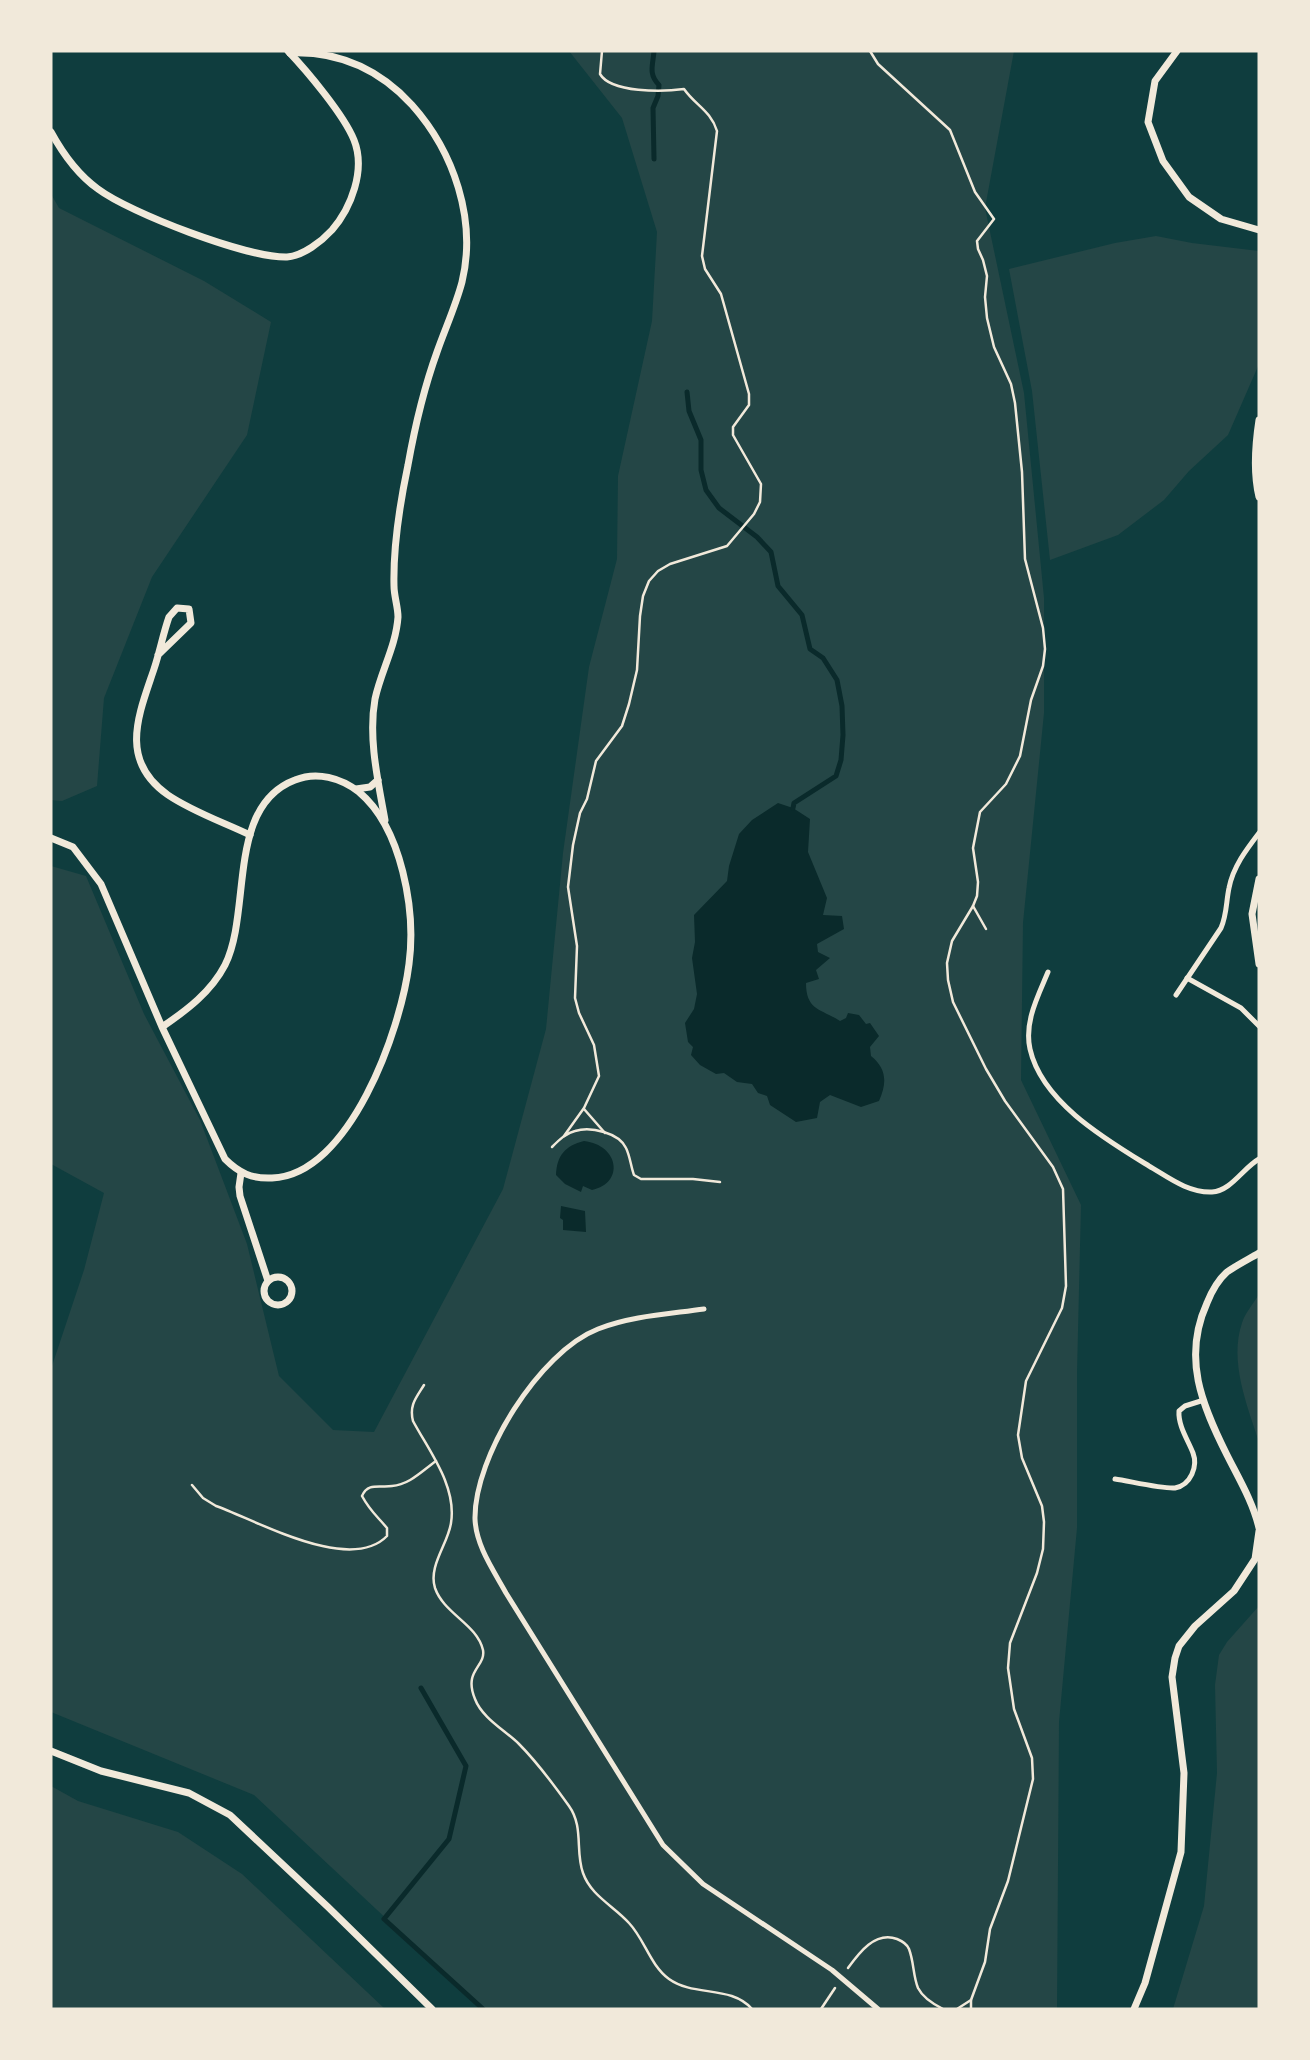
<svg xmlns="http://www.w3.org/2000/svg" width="1310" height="2060" viewBox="0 0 1310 2060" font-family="Arial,sans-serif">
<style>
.green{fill:#244646}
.water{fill:#0a2a2b}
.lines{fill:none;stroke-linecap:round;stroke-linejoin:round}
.stream{stroke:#0a2a2b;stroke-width:5}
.path{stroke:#f1e9da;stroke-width:2.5}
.service{stroke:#f1e9da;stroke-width:5}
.minor{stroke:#f1e9da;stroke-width:7}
</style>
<rect width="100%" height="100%" fill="#0f3d3e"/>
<g class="green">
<path d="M569 51H1014L985 208 1024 393 1044 598V713L1023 923 1021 1080 1081 1205 1077 1373V1528L1059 1722 1057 2009H483L254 1795 51 1712V1369L84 1270 104 1193 51 1164V866L86 876 144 1014 200 1120 247 1244 279 1376 333 1430 374 1432 503 1189 546 1029 563 853 589 667 617 559 618 476 652 321 657 232 622 118Z"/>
<path d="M51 194 59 208 204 281 271 322 247 435 152 577 104 698 97 786 62 801 51 800Z"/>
<path d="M1156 236 1192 243 1259 251V364L1228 435 1189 471 1164 500 1118 535 1050 560 1032 391 1009 269 1115 243Z"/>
<path d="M1259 1294V1442C1247 1405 1229 1361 1242 1323 1245 1313 1254 1303 1259 1294Z"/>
<path d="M1259 1606V2009H1173L1204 1906 1217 1773 1215 1685 1219 1655 1227 1642Z"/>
<path d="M51 1786 78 1801 178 1832 242 1874 385 2009H51Z"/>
</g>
<g class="water">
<path d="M778 803 793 808 810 819 808 852 827 898 823 915 842 916 844 929 817 944 818 952 830 958 816 970 819 979 806 983C806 1011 822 1009 840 1021L846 1018 848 1013 859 1015 866 1024 870 1023 879 1036 870 1047 871 1056C887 1069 887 1083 879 1101L861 1107 830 1095 820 1102 817 1118 796 1122 770 1105 767 1096 758 1093 752 1084 737 1082 724 1073 716 1074 700 1065 691 1055 693 1047 688 1042 685 1023 694 1009 697 994 692 958 695 942 694 915 727 881 729 866 739 834 752 820Z"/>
<path d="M584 1141C619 1145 625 1183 592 1190L583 1186 581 1192 565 1184 556 1175C557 1155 565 1146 584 1141Z"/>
<path d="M561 1206 585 1211 586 1232 563 1230V1220L560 1218Z"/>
</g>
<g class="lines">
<g class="stream">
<path d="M654 159 653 108 658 96 659 85C648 74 653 65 654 51"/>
<path d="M687 392 689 411 701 440V470L706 490 719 508 757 537 771 552 778 586 802 615 810 649 823 658 837 680 842 706 843 735 841 760 836 776 794 803 793 808"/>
<path d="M421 1688 466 1766 449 1839 384 1919 483 2009"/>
</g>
<g class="path">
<path d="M870 51 878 64 950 130 975 192 994 219 977 241 978 249 983 260 987 276 985 297 987 318 994 347 1011 384 1015 403 1022 472 1025 559 1043 628 1045 649 1043 666 1031 700 1020 756 1006 784 980 812 973 848 978 882 977 896 973 906 952 941 947 963 948 980 953 1002 986 1069 1005 1101 1053 1167 1063 1189 1066 1286 1062 1308 1026 1381 1018 1435 1022 1458 1042 1506 1044 1522 1043 1549 1037 1573 1010 1643 1008 1668 1014 1709 1032 1758 1033 1779 1008 1881 990 1929 985 1962 971 2000V2009"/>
<path d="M973 906 986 929"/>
<path d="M584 1109 605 1133"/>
<path d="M564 1136 584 1108 599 1076 594 1045 579 1013 575 998 577 946 568 887 573 845 580 813 587 799 596 761 622 726 629 704 637 670 640 616 643 596 649 581 658 571 670 564 727 546 754 514 760 502 761 484 733 435V427L749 405V394L721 294 705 269 702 256 717 131C711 111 695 105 684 89 663 92 611 93 600 74L602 51"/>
<path d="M552 1147C559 1140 566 1133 575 1131 591 1126 619 1133 626 1148 630 1156 631 1167 634 1175L641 1179H693L720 1182"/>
<path d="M424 1385C416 1398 409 1405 413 1421 429 1451 457 1486 451 1523 448 1544 428 1566 435 1588 444 1614 477 1624 483 1650 486 1667 463 1670 475 1699 482 1718 506 1731 519 1744 538 1763 554 1785 569 1806 584 1827 575 1851 583 1873 591 1896 614 1906 629 1923 645 1940 650 1965 669 1979 694 1997 731 1985 752 2009"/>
<path d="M192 1485 203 1498 216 1506C258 1521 350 1574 387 1536V1528C377 1516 370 1511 362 1496 368 1482 380 1488 392 1486 409 1485 422 1471 436 1461"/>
<path d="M848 1968C859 1953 875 1931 897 1939 902 1941 907 1944 909 1949 914 1962 913 1976 918 1988 923 1998 933 2004 943 2009"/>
<path d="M821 2009 835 1988"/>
<path d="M957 2009 971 2000"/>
</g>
<g class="service">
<path d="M1048 972C1038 996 1024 1022 1030 1049 1042 1102 1105 1139 1149 1166 1168 1177 1188 1193 1212 1192 1231 1191 1243 1168 1259 1159"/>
<path d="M1187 978 1241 1008 1259 1026"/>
<path d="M1176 995 1221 928C1227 914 1226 902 1229 888 1233 867 1246 850 1259 833"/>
<path d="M704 1309C669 1314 631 1316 598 1329 539 1352 474 1457 475 1519 476 1546 494 1571 506 1593L663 1845 703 1884 832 1970 878 2009"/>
<path d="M1115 1479C1129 1481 1162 1489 1175 1488 1191 1485 1198 1466 1193 1453 1188 1440 1178 1426 1179 1411L1185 1406 1204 1400"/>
</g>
<g class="minor">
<path d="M1177 51 1155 81 1148 122 1163 161 1189 197 1221 219 1259 230"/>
<path d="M290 53C339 51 379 69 412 105 454 152 477 220 462 282 456 305 445 329 437 352 424 388 415 426 408 465 400 503 393 546 394 586 394 596 398 607 398 617 396 646 381 671 375 699 368 738 378 781 385 820"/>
<path d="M51 132C63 154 77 174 98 189 130 213 247 258 287 257 303 256 322 241 332 230 351 208 366 170 354 140 344 115 307 71 288 51"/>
<path d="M1259 420C1255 446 1253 472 1259 497"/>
<path d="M158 655 191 623 189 609 177 608 169 617C163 634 160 651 154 669 139 714 118 760 168 795 193 812 223 822 250 835"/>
<path d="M356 789 370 787 378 780"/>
<path d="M51 838 73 847 101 884 162 1027 225 1159C239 1173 252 1179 272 1178 350 1175 401 1029 409 964 416 911 402 828 359 792 341 778 317 771 295 780 226 806 252 911 225 965 211 992 187 1010 162 1027"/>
<path d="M1259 879 1252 914 1259 964"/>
<path d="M241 1173 239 1187 240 1196 268 1281"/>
<path d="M1259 1253C1249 1259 1237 1265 1227 1272 1218 1280 1211 1293 1207 1303 1182 1358 1202 1405 1227 1455 1239 1479 1253 1502 1259 1528"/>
<circle cx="278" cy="1291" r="14"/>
<path d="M51 1751 101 1771 189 1793 230 1815 328 1907 432 2009"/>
<path d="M1134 2009 1145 1983 1181 1852 1184 1773 1172 1677 1175 1658 1179 1646 1195 1626 1234 1591 1255 1559 1259 1531"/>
</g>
</g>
<rect width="1310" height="2060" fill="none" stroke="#f1e9da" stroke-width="105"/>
</svg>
